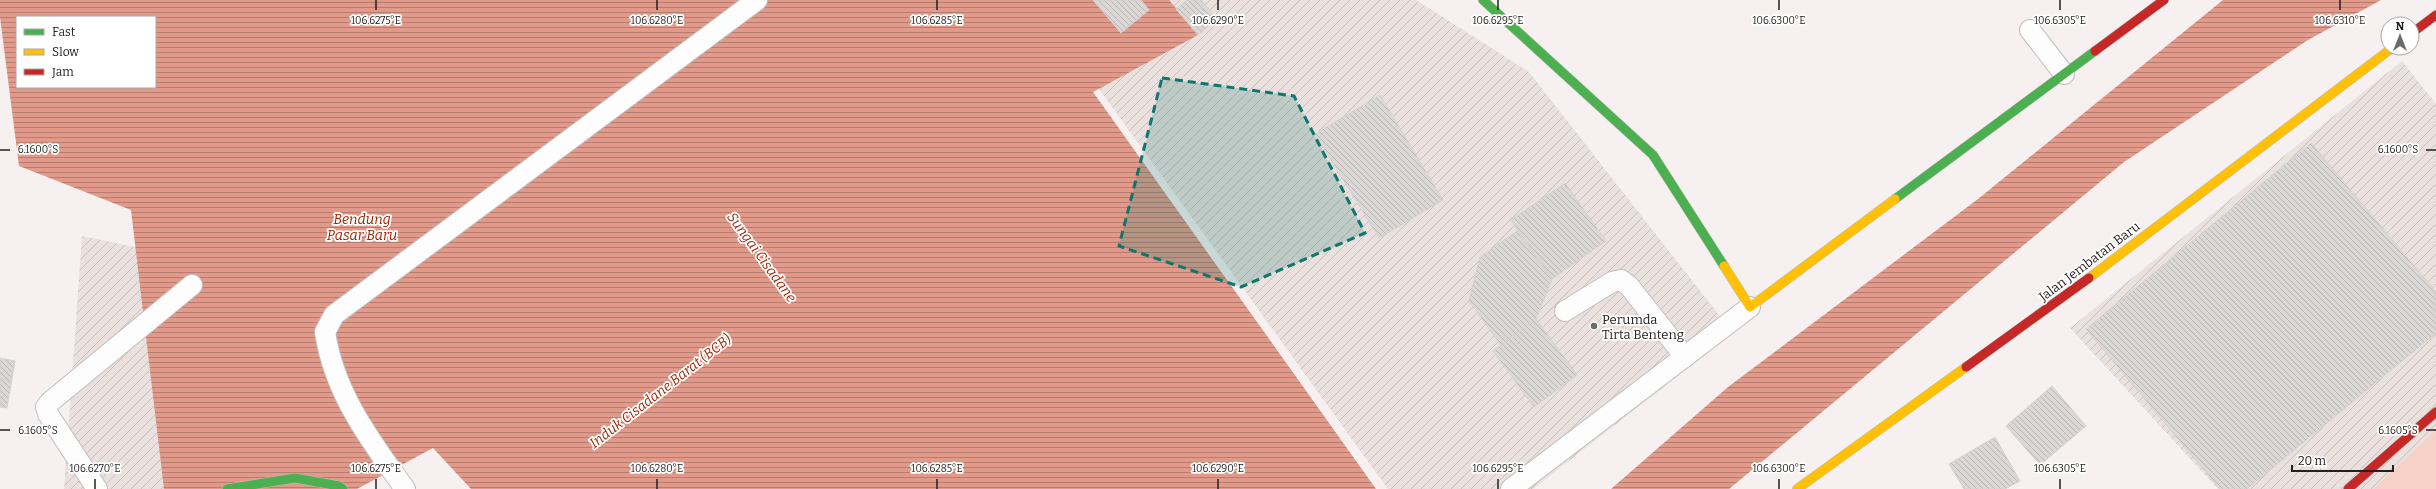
<svg xmlns="http://www.w3.org/2000/svg" width="2436" height="489" viewBox="0 0 2436 489" font-family="Bitter,serif">
<style>
.industrial{fill:url(#industrial-furrows)}
.green{fill:#f5d1c7}
.water{fill:url(#water-rules);fill-rule:evenodd}
.building{fill:url(#building-back-hatch);stroke:#d5d2d1}
.lines{fill:none;stroke-linecap:round;stroke-linejoin:round}
.lane-casing{stroke:#c2bfbe;stroke-width:22}
.fast-casing{stroke:#c2bfbe;stroke-width:10}
.slow-casing{stroke:#c2bfbe;stroke-width:10}
.jam-casing{stroke:#c2bfbe;stroke-width:10}
.lane{stroke:#fefdfd;stroke-width:20}
.fast{stroke:#4caf50;stroke-width:9}
.slow{stroke:#ffc107;stroke-width:9}
.jam{stroke:#c62828;stroke-width:9}
.marked{fill:#0f766e;fill-opacity:0.2;stroke:#0f766e;stroke-width:3;stroke-dasharray:8 5;stroke-linejoin:round}
.ticks{fill:none;stroke:#232120;stroke-width:1.5}
.poi-dot{fill:#6d6a69;stroke:#fff;stroke-width:1.5}
.labels{text-anchor:middle;stroke-width:3.5;stroke-linejoin:round;paint-order:stroke}
.street-label{font-size:13px;fill:#232120;stroke:#fff}
.poi-label{font-size:13px;fill:#232120;stroke:#fff;text-anchor:start}
.water-label{font-size:14px;font-style:italic;fill:#9d2603;stroke:#fff}
.ticks-label{font-size:10px;text-anchor:middle;fill:#232120;stroke:#fff;stroke-width:3.5;stroke-linejoin:round;paint-order:stroke}
</style>
<defs>
<pattern id="industrial-furrows" width="10" height="10" patternUnits="userSpaceOnUse"><rect width="10" height="10" fill="#eae0dd"/><path d="M-1 1l2-2M0 10L10 0M9 11l2-2" fill="none" stroke="#c8c0bd"/></pattern>
<pattern id="water-rules" width="6" height="5" patternUnits="userSpaceOnUse"><rect width="6" height="5" fill="#e19a89"/><path d="M0 2.5h6" fill="none" stroke="#b67d70"/></pattern>
<pattern id="building-back-hatch" width="6" height="6" patternUnits="userSpaceOnUse"><rect width="6" height="6" fill="#dbd7d6"/><path d="M-1 5l2 2M0 0l6 6M5-1l2 2" fill="none" stroke="#bcb8b7"/></pattern>
</defs>
<rect width="100%" height="100%" fill="#f6f1f0"/>
<g class="industrial">
<path d="M1015 0H1416L1529 72 1733 333 1533 489H1388L1068 46Z"/>
<path d="M2402 61 2436 104V430L2373 489H2218L2070 328Z"/>
<path d="M82 236 232 267 328 489H64Z"/>
</g>
<path class="green" d="M2436 430V489H2373Z"/>
<g class="water">
<path d="M0 0H1169L1198 35 1093 92 1376 489H471L433 448 357 489H164L131 210 19 166 0 17ZM17 17H155V87H17Z"/>
<path d="M2223 0H2381L2308 40 2124 162 1729 489H1611L1728 387 1978 199Z"/>
</g>
<g class="building">
<path d="M1093 0H1141L1149 10 1121 33Z"/>
<path d="M1187 0H1201L1217 19 1198 35 1176 9Z"/>
<path d="M1380 95 1443 200 1379 238 1315 134Z"/>
<path d="M2311 143 2436 292V333L2247 489H2220L2086 329Z"/>
<path d="M1565 183 1606 241 1552 279 1511 220Z"/>
<path d="M1517 231 1552 279 1536 319 1501 345 1469 301 1480 257Z"/>
<path d="M1536 319 1577 375 1534 407 1493 351Z"/>
<path d="M0 358 15 361 7 408 0 407Z"/>
<path d="M2052 386 2086 426 2040 465 2006 426Z"/>
<path d="M1995 437 2020 481 2005 489H1964L1949 464Z"/>
</g>
<g class="lines">
<defs>
<g id="lane">
<path d="M2030 30 2064 74"/>
<path d="M1565 311 1612 282 1621 280 1629 286 1685 357"/>
<path d="M97 489 48 414 46 407 50 402 192 285"/>
<path d="M405 489C370 440 334 393 325 332L334 315 757 0"/>
<path d="M1511 489 1750 307"/>
</g>
<g id="fast">
<path d="M1483 0 1653 155 1724 266"/>
<path d="M1895 199 2095 51"/>
<path d="M227 489 295 478 339 486 343 489"/>
</g>
<g id="slow">
<path d="M1724 266 1750 307 1895 199"/>
<path d="M2089 278 2392 48"/>
<path d="M1797 489 1966 367"/>
</g>
<g id="jam">
<path d="M2412 33 2436 15"/>
<path d="M2095 51 2164 0"/>
<path d="M1966 367 2089 278"/>
<path d="M2348 489 2436 412"/>
</g>
</defs>
<use href="#lane" class="lane-casing"/>
<use href="#fast" class="fast-casing"/>
<use href="#slow" class="slow-casing"/>
<use href="#jam" class="jam-casing"/>
<use href="#lane" class="lane"/>
<use href="#fast" class="fast"/>
<use href="#slow" class="slow"/>
<use href="#jam" class="jam"/>
</g>
<path class="marked" d="M1162 78 1294 96 1365 233 1241 287 1119 246Z"/>
<path class="ticks" d="M376 0V10M657 0V10M937 0V10M1218 0V10M1498 0V10M1779 0V10M2060 0V10M2340 0V10M0 150H10M2426 150H2436M0 430H10M2426 430H2436M95 479V489M376 479V489M657 479V489M937 479V489M1218 479V489M1498 479V489M1779 479V489M2060 479V489"/>
<circle class="poi-dot" cx="1594" cy="326" r="4"/>
<g class="labels">
<g class="street-label">
<text transform="translate(2089 261) rotate(-37)" y="5">Jalan Jembatan Baru</text>
</g>
<g class="poi-label">
<text x="1602" y="324">Perumda<tspan x="1602" dy="15">Tirta Benteng</tspan></text>
</g>
<g class="water-label">
<text x="362" y="224">Bendung<tspan x="362" dy="16">Pasar Baru</tspan></text>
<text transform="translate(762 257) rotate(54)" y="5">Sungai Cisadane</text>
<text transform="translate(660 391) rotate(-38)" y="5">Induk Cisadane Barat (BCB)</text>
</g>
</g>
<g class="ticks-label">
<text x="376" y="24">106.6275°E</text>
<text x="657" y="24">106.6280°E</text>
<text x="937" y="24">106.6285°E</text>
<text x="1218" y="24">106.6290°E</text>
<text x="1498" y="24">106.6295°E</text>
<text x="1779" y="24">106.6300°E</text>
<text x="2060" y="24">106.6305°E</text>
<text x="2340" y="24">106.6310°E</text>
<text x="38" y="153">6.1600°S</text>
<text x="2398" y="153">6.1600°S</text>
<text x="38" y="434">6.1605°S</text>
<text x="2398" y="434">6.1605°S</text>
<text x="95" y="472">106.6270°E</text>
<text x="376" y="472">106.6275°E</text>
<text x="657" y="472">106.6280°E</text>
<text x="937" y="472">106.6285°E</text>
<text x="1218" y="472">106.6290°E</text>
<text x="1498" y="472">106.6295°E</text>
<text x="1779" y="472">106.6300°E</text>
<text x="2060" y="472">106.6305°E</text>
</g>
<rect x="16" y="16" width="140" height="72" fill="#ffffff" stroke="#a7a6a6"/>
<rect x="24" y="29" width="20" height="6" fill="#4caf50" stroke="#a7a6a6"/>
<text x="52" y="36" font-size="12" fill="#232120">Fast</text>
<rect x="24" y="49" width="20" height="6" fill="#ffc107" stroke="#a7a6a6"/>
<text x="52" y="56" font-size="12" fill="#232120">Slow</text>
<rect x="24" y="69" width="20" height="6" fill="#c62828" stroke="#a7a6a6"/>
<text x="52" y="76" font-size="12" fill="#232120">Jam</text>
<g transform="translate(2400 36)"><circle r="19" fill="#ffffff" stroke="#a7a6a6"/>
<path d="M0-3L7 15L0 10L-7 15Z" fill="#6d6a69"/>
<text y="-6" font-size="11" font-weight="bold" text-anchor="middle" fill="#232120">N</text>
</g>
<path d="M2292 465v6h101v-6" fill="none" stroke="#232120" stroke-width="2"/>
<text x="2298" y="465" font-size="12" fill="#232120" stroke="#ffffff" stroke-width="3" paint-order="stroke">20 m</text>
</svg>
